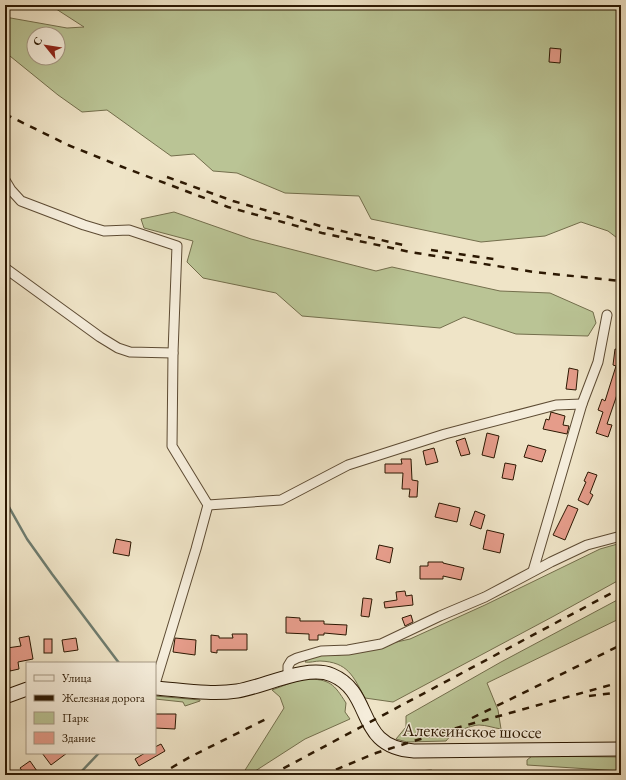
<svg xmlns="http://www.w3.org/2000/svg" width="626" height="780" viewBox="0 0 626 780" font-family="'EB Garamond',serif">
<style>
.green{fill:#bac495;stroke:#736e4c;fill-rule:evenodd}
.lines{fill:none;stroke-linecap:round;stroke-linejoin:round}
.stream{stroke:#6e7c6f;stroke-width:2.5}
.building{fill:#e59c8a;stroke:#2c1802}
.street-casing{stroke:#5d4b33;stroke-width:11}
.secondary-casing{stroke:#2c1802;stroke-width:15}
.street{stroke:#f5eddb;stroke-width:9}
.secondary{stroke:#f5eddb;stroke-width:13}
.rail{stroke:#2c1802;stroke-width:2.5;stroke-dasharray:7 7;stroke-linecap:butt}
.labels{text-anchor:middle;stroke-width:3;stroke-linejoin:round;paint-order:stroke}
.street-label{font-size:18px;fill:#2c1802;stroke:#f5eddb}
</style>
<rect width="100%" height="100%" fill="#efe4c7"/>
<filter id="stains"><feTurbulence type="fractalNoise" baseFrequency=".005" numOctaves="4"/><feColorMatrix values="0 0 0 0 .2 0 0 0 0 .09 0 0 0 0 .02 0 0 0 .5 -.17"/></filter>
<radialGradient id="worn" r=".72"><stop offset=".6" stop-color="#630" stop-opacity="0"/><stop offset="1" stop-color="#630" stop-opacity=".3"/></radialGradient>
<g class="green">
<path d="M50 5H621V241L608 231 581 222 545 236 481 242 371 219 359 196 285 193 237 173 213 171 194 154 171 156 107 110 82 112 58 95 5 52V17L67 28 84 27ZM34 34H58V58H34Z"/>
<path d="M174 212 251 239 376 271 392 267 500 291 550 293 593 312 596 323 588 336 516 334 464 317 440 328 302 316 276 293 203 278 187 262 193 241 144 228 141 219Z"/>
<path d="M621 543V579L554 616 393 702 365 698C353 676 348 662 320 661 315 661 310 663 305 662L309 658 320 655H339L410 639 485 605 600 549Z"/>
<path d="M621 598V618L487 683 498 710 501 729C494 728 486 725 479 725 470 725 450 734 446 741L407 742 396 739 406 727V716L501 662Z"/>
<path d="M306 679C330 679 334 684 346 703L345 712 350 719 305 739 249 775H242L284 708 280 697 272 690 293 682Z"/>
<path d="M155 696 200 700V701L185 706 183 702 155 699Z"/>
<path d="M532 756 621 757V771L527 765V760Z"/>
</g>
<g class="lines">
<g class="stream">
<path d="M5 500 27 539 52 574 119 663"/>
<path d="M79 775 80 773 99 753"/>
</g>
</g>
<g class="building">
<path d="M550 48 561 49 560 63 549 62Z"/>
<path d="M615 349 621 350V383L607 424 612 425 608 437 596 433 603 412 598 410 602 399 605 401 616 366 613 365Z"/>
<path d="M569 368 578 370 576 390 566 389Z"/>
<path d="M551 412 565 416 563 425 569 426 567 434 543 429 546 419 549 420Z"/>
<path d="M487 433 499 436 494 458 482 455Z"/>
<path d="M465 438 470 454 461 456 456 441Z"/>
<path d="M528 445 546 450 542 462 524 457Z"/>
<path d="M434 448 438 462 426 465 423 451Z"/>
<path d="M401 459H411L412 480 418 481 417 497H409L410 489H402L403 473H385V464H402Z"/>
<path d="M505 463 516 465 513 480 502 478Z"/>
<path d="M588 472 597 475 590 493 593 495 588 505 578 500 586 482 584 481Z"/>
<path d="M439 503 460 508 457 522 435 517Z"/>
<path d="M568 505 578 509 565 540 553 535Z"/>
<path d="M475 511 485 515 481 529 470 525Z"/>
<path d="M487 530 504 534 500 553 483 549Z"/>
<path d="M116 539 131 542 129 556 113 553Z"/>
<path d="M379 545 393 548 390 563 376 559Z"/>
<path d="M428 562H443V563L464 568 461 580 443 576V579H420V566H428Z"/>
<path d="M405 591 406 596 412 595 413 605 385 608 384 602 397 600 396 592Z"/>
<path d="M363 598 372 599 369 617 361 616Z"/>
<path d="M411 615 413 622 405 626 402 618Z"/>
<path d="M286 617 300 618V621H324V624L347 625 346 635 324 633V635H318V640H309V634L286 633Z"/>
<path d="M232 634H247V650H217V653L211 652V635L219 636V638H233Z"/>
<path d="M29 636 33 659 18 662 19 669 10 671 7 648 21 646 19 638Z"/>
<path d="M76 638 78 650 64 652 62 640Z"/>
<path d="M175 638 196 640 195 655 173 652Z"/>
<rect x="44" y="639" width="8" height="14"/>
<path d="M155 714H176L175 729 155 728Z"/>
<path d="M161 744 165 751 139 766 135 759 145 753H155V747Z"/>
<path d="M42 753H67L51 765Z"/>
<path d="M30 761 37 771 32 775H25L20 768Z"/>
</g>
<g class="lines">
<defs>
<g id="street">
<path d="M5 180 11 190 21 201 84 225 104 231 129 230 177 246 173 353 172 446 208 505 196 549 155 684"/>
<path d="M5 268 100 337 118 348 130 352 173 353"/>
<path d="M208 505 281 500 348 465 445 434 556 405 582 404"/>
<path d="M533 571 582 404 598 362 607 315"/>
<path d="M288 677V666L291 661 297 658 321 651 348 650 381 644 440 616 485 597 551 562 587 545 621 536"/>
</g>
<g id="secondary">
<path d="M155 688C182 690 211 695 237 691 264 687 307 664 332 675 375 693 354 747 414 751L621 749"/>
<path d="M5 697 27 689"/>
</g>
</defs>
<use href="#street" class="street-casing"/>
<use href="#secondary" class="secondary-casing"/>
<use href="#street" class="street"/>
<use href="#secondary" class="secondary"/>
<g class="rail">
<path d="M5 114 68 145 120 166 228 207 322 233 410 252 534 272 621 281"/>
<path d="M167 177 233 201 324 227 403 245"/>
<path d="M431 250 494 259"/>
<path d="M589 696 621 692"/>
<path d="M472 718 621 645"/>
<path d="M159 775 190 757 266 719"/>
<path d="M271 775 621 588"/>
<path d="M323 775 376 753 449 730 621 682"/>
<path d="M369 775 430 771 621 774"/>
</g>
</g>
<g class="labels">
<g class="street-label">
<text transform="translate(472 731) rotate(1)" y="6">Алексинское шоссе</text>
</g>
</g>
<rect width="626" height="780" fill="none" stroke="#efe4c7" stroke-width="20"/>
<rect x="6" y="6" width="614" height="768" fill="none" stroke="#2c1802" stroke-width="2"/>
<rect x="10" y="10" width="606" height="760" fill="none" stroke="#2c1802"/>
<rect x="26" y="662" width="130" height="92" fill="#f5eddb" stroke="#a59884"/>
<rect x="34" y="675" width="20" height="6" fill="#f5eddb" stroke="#a59884"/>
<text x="62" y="682" font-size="12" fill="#2c1802">Улица</text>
<rect x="34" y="695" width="20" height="6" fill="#2c1802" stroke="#a59884"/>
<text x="62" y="702" font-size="12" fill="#2c1802">Железная дорога</text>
<rect x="34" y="712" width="20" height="12" fill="#bac495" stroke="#a59884"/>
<text x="62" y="722" font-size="12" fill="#2c1802">Парк</text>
<rect x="34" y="732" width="20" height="12" fill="#e59c8a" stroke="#a59884"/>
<text x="62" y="742" font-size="12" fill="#2c1802">Здание</text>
<g transform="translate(46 46) rotate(300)"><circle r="19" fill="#f5eddb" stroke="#a59884"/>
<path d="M0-3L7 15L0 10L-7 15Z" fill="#8f2418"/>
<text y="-6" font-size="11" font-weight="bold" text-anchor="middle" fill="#2c1802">С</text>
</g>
<rect width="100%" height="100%" filter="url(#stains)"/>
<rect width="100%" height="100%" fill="url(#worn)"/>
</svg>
